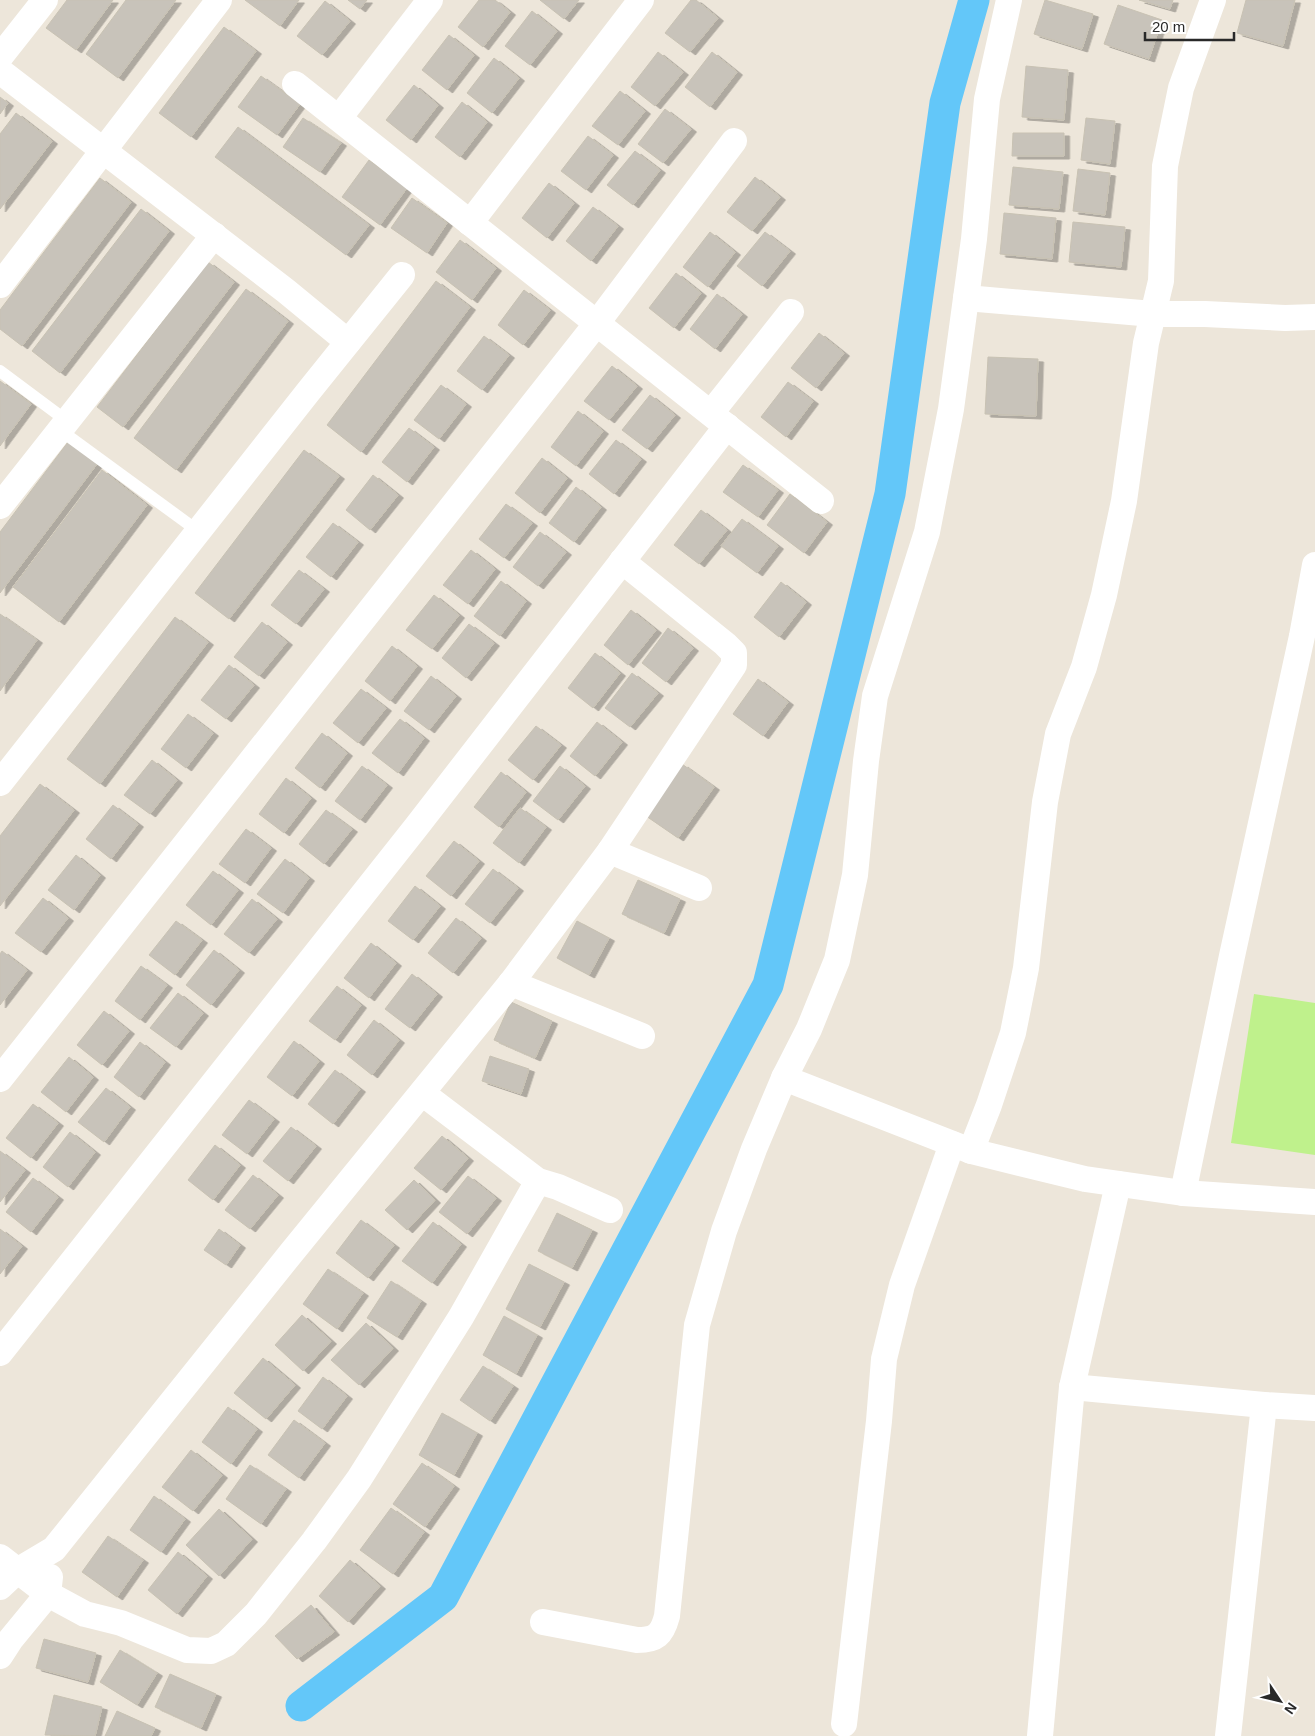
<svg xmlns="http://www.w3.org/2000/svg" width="1315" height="1736" viewBox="0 0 1315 1736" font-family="Helvetica,sans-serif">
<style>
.pitch{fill:#bff18c}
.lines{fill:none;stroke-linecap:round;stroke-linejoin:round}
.canal{stroke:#63c7f9;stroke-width:31}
.building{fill:#c8c3ba;stroke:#c8c2b3;filter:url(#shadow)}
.lane{stroke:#fff;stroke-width:12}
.street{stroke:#fff;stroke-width:26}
</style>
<defs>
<filter id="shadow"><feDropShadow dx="5.5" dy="3" stdDeviation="0" flood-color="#0004"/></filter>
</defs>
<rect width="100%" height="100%" fill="#ede6da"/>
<path class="pitch" d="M1254 994 1315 1003V1155L1231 1143Z"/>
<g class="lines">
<path class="canal" d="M301 1706 443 1597 768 985 890 494 945 103 974 0"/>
</g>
<g class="building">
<path d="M67 0H113L76 50 46 28Z"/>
<path d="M126 0H176L118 78 86 54Z"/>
<path d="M245 0H299L280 26Z"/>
<path d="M348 0H367L360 9Z"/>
<path d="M479 0H495L510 12 483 47 458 27Z"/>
<path d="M540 0H579L564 19Z"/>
<path d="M691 0H696L718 18 690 52 665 33Z"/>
<path d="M1045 0 1093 14 1082 49 1034 34Z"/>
<path d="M1139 0H1173L1170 9Z"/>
<path d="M1246 0H1295L1283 46 1237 33Z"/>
<path d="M325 1 350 21 322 55 297 36Z"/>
<path d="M1118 5 1162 20 1149 59 1104 44Z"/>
<path d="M532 11 557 31 530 65 505 46Z"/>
<path d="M224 27 256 51 191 137 159 113Z"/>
<path d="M449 35 474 55 447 90 422 70Z"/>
<path d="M658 52 683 72 655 106 631 87Z"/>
<path d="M712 52 737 72 710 107 685 87Z"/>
<path d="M494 58 519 78 492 113 467 93Z"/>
<path d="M1026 66 1068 70 1064 120 1022 117Z"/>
<path d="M261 76 300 104 277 135 238 107Z"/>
<path d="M414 85 438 105 411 140 386 120Z"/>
<path d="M620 91 645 111 618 145 592 126Z"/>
<path d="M0 97 8 103 0 114Z"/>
<path d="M462 102 487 122 460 157 435 137Z"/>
<path d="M665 109 691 129 663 163 638 144Z"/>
<path d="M16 113 52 141 0 209V134Z"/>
<path d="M303 118 341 143 320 172 283 147Z"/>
<path d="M1086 118 1115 121 1110 164 1081 160Z"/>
<path d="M238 127 369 225 346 255 215 157Z"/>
<path d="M1013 133H1064V156H1012Z"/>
<path d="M588 136 613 155 586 190 561 171Z"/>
<path d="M635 151 660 170 633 205 607 185Z"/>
<path d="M369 160 407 188 380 225 342 197Z"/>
<path d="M1013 167 1063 172 1059 209 1009 205Z"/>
<path d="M1078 169 1110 173 1105 215 1073 211Z"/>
<path d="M755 177 780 197 752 231 727 212Z"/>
<path d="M100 178 131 202 22 346 0 329V310Z"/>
<path d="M549 183 574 203 547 238 522 218Z"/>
<path d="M412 198 447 223 427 253 391 228Z"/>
<path d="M593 207 618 226 591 261 566 241Z"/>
<path d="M141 209 169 231 60 373 32 351Z"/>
<path d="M1004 213 1056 218 1052 259 1000 254Z"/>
<path d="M1073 222 1125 227 1121 267 1069 262Z"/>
<path d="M710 232 735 252 708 287 683 267Z"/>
<path d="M765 232 790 251 762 286 737 266Z"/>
<path d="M460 240 496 268 472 300 436 272Z"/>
<path d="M208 262 234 282 123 427 97 407Z"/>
<path d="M676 273 701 293 674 328 649 308Z"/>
<path d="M436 281 470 307 361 452 327 425Z"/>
<path d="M246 289 288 321 176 470 134 438Z"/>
<path d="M524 290 550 310 523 345 498 325Z"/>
<path d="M717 294 742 314 715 349 690 329Z"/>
<path d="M819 333 844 353 816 388 791 368Z"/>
<path d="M484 336 509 355 482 390 457 371Z"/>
<path d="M988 357 1038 359 1036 416 985 414Z"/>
<path d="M612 366 637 386 609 420 584 401Z"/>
<path d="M0 381 31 404 0 446Z"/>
<path d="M788 382 813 401 786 437 761 417Z"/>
<path d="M441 385 466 404 439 439 414 420Z"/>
<path d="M650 395 675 415 647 449 622 430Z"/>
<path d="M578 411 603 431 576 466 551 447Z"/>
<path d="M409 428 434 447 407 482 382 462Z"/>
<path d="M616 440 641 459 614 494 589 474Z"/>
<path d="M68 442 97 464 0 593V532Z"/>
<path d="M304 450 339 476 229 619 195 593Z"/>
<path d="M542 458 567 478 540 513 515 493Z"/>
<path d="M743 465 778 490 758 517 723 492Z"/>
<path d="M102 470 147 505 59 622 13 587Z"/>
<path d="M373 475 398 495 370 530 346 510Z"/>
<path d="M576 487 601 507 574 542 549 523Z"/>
<path d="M790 494 827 522 804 553 767 525Z"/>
<path d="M506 504 532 523 504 558 479 539Z"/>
<path d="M701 510 727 530 699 564 674 545Z"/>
<path d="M742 519 778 546 757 573 721 546Z"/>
<path d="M333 523 358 542 331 577 306 557Z"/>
<path d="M540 532 566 552 538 586 513 567Z"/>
<path d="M471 550 495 569 468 604 443 585Z"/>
<path d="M299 570 324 589 296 624 271 605Z"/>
<path d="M501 581 526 601 500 636 474 616Z"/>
<path d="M781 582 806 602 779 637 754 617Z"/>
<path d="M434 595 459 615 432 649 406 630Z"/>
<path d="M631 610 656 630 628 665 604 645Z"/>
<path d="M0 614 37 640 0 691Z"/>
<path d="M175 617 208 642 100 784 67 759Z"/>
<path d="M262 622 287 642 259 676 234 657Z"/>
<path d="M469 624 494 643 466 678 442 658Z"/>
<path d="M668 628 693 648 666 682 642 663Z"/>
<path d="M392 646 417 666 390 701 365 681Z"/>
<path d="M595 653 620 673 593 708 568 688Z"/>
<path d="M229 665 254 685 226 719 201 700Z"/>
<path d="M632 673 658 693 630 727 605 708Z"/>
<path d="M431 676 456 696 429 730 404 711Z"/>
<path d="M758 679 788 702 763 736 733 714Z"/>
<path d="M361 689 386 708 358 743 333 723Z"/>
<path d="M188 714 213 733 186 768 161 749Z"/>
<path d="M400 719 424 738 398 773 372 753Z"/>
<path d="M597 722 622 742 595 776 570 756Z"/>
<path d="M536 726 561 745 533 780 508 760Z"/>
<path d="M322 733 347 753 320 788 295 768Z"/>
<path d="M152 760 177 780 150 814 124 795Z"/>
<path d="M682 764 714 787 678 838 646 816Z"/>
<path d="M362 766 387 785 360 820 335 801Z"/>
<path d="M560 766 585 786 558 820 533 801Z"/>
<path d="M501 772 526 792 499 827 474 807Z"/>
<path d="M286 778 311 798 284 833 259 814Z"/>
<path d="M40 784 74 810 0 906V836Z"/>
<path d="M113 805 138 824 111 859 86 839Z"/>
<path d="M520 808 546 827 519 863 493 843Z"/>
<path d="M326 810 352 829 324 864 299 844Z"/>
<path d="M246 829 271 848 245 883 219 864Z"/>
<path d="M454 841 479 861 451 896 426 876Z"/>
<path d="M76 855 100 875 74 910 48 890Z"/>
<path d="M285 859 309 878 283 913 257 894Z"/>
<path d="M493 869 518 888 490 923 465 904Z"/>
<path d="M213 871 238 890 211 925 186 905Z"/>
<path d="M638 880 680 899 664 933 622 914Z"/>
<path d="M415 886 440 906 413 940 388 921Z"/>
<path d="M43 898 68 918 41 952 15 933Z"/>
<path d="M252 899 277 919 249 953 224 934Z"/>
<path d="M456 918 481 938 453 973 428 953Z"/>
<path d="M176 921 202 940 175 975 149 955Z"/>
<path d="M577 921 609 938 589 975 557 958Z"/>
<path d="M371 943 396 963 369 998 344 978Z"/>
<path d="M214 950 239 970 211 1005 186 985Z"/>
<path d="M2 951 27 970 0 1005V954Z"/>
<path d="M141 966 167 985 140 1020 115 1001Z"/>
<path d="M412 974 437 994 410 1028 385 1009Z"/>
<path d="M337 986 361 1005 335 1040 309 1021Z"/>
<path d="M178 993 203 1013 176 1047 150 1028Z"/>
<path d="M511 1002 552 1021 535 1058 494 1040Z"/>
<path d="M104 1011 129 1031 102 1065 77 1045Z"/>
<path d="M374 1020 399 1040 372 1075 347 1055Z"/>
<path d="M294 1041 319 1061 292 1096 267 1077Z"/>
<path d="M140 1042 165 1062 139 1097 114 1077Z"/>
<path d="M490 1056 529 1069 521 1094 482 1081Z"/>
<path d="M69 1057 93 1077 66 1112 41 1092Z"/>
<path d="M335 1070 360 1089 333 1124 308 1104Z"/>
<path d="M106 1088 130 1107 104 1142 78 1122Z"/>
<path d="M249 1100 274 1119 247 1154 222 1135Z"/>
<path d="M33 1104 58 1123 31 1158 6 1138Z"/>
<path d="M291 1127 316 1146 288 1181 263 1161Z"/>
<path d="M70 1132 95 1152 68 1187 43 1167Z"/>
<path d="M442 1136 468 1158 441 1190 414 1168Z"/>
<path d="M215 1145 240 1165 213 1200 188 1180Z"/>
<path d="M0 1151 25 1170 0 1202Z"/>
<path d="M253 1175 278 1195 250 1229 225 1210Z"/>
<path d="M468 1176 496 1198 467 1234 439 1212Z"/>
<path d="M33 1178 58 1197 31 1232 6 1212Z"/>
<path d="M414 1180 435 1200 407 1230 385 1210Z"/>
<path d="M557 1213 592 1230 572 1268 538 1251Z"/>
<path d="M361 1220 394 1245 368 1278 336 1253Z"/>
<path d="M433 1222 461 1244 432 1283 402 1261Z"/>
<path d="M0 1229 22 1246 0 1274Z"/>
<path d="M219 1229 240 1245 226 1265 204 1250Z"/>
<path d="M529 1264 564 1282 540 1327 506 1309Z"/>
<path d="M328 1269 363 1293 337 1329 303 1304Z"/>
<path d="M391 1281 421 1301 397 1337 367 1318Z"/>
<path d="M302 1315 331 1341 303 1371 275 1345Z"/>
<path d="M504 1316 537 1335 516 1374 483 1355Z"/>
<path d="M366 1323 393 1348 359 1385 331 1360Z"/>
<path d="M263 1358 295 1385 266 1419 234 1393Z"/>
<path d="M483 1366 513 1386 490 1421 460 1400Z"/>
<path d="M323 1377 347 1396 322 1429 298 1411Z"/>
<path d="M228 1407 257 1429 231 1464 202 1442Z"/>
<path d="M442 1413 477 1433 454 1475 419 1455Z"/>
<path d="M294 1420 325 1443 299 1478 268 1455Z"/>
<path d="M191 1450 222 1475 193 1511 162 1487Z"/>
<path d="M422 1463 454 1486 425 1527 393 1504Z"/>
<path d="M250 1465 286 1489 261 1524 226 1499Z"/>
<path d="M154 1496 185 1519 161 1552 130 1530Z"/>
<path d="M391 1508 424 1532 393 1574 360 1550Z"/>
<path d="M219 1509 252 1539 219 1576 186 1545Z"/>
<path d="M108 1536 143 1560 117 1597 82 1572Z"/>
<path d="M178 1552 207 1576 177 1614 148 1590Z"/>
<path d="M350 1560 380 1586 348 1622 319 1596Z"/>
<path d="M311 1605 334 1632 297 1659 275 1636Z"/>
<path d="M44 1639 96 1653 88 1682 36 1668Z"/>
<path d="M120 1650 157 1673 137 1705 100 1682Z"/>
<path d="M170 1674 216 1694 201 1728 155 1707Z"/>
<path d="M54 1695 102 1707 95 1736 45 1735Z"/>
<path d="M117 1711 155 1728 151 1736H105Z"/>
</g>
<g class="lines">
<g class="lane">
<path d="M0 371 67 421"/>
<path d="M60 430 198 531"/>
</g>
<g class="street">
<path d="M0 57 45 0"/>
<path d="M0 71 286 291 348 342"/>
<path d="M295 84 821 501"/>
<path d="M339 118 430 0"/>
<path d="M470 223 641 0"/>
<path d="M0 285 219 0"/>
<path d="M966 298 1153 314H1205L1285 318 1315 317"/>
<path d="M711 413 791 312"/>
<path d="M0 506 214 235"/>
<path d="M0 783 308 392 402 275"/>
<path d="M610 851 699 888"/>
<path d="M511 983 642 1036"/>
<path d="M784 1078 971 1151 1085 1179 1183 1193 1315 1202"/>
<path d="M0 1079 597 323 734 141"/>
<path d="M422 1093 538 1181 558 1187 610 1210"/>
<path d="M971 1151 989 1105 1013 1033 1026 968 1045 802 1058 734 1084 667 1104 595 1124 501 1146 343 1161 281 1165 166 1181 88 1213 0"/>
<path d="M1183 1193 1232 956 1302 636 1315 565"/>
<path d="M0 1353 417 826 727 426"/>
<path d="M1072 1387 1264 1405 1315 1408"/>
<path d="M0 1557 48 1594 85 1614 121 1623 187 1650 211 1651 226 1644 256 1614 314 1541 359 1479 461 1317 538 1181"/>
<path d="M0 1587 17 1571 54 1549 292 1252 511 983 610 851 734 665V653L725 644 622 561"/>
<path d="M543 1622 637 1640C656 1640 662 1635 667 1616L697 1325 724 1231 754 1149 784 1078 809 1029 837 960 855 875 866 761 875 696 927 532 951 409 974 239 987 99 1009 0"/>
<path d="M0 1656 11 1639 48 1594 50 1577"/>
<path d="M844 1724 879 1421 884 1359 902 1285 952 1144"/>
<path d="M1040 1736 1072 1387 1118 1184"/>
<path d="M1228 1736 1264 1405"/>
</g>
</g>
<g transform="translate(1280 1701) rotate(125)" stroke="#ffffff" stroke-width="4" paint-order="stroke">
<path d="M0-4L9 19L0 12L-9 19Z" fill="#292929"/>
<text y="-8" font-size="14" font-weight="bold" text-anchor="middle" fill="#292929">N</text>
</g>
<path d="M1145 32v8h89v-8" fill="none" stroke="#292929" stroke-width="2.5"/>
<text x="1152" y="32" font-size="15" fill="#292929" stroke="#ffffff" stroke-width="4" paint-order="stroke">20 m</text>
</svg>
